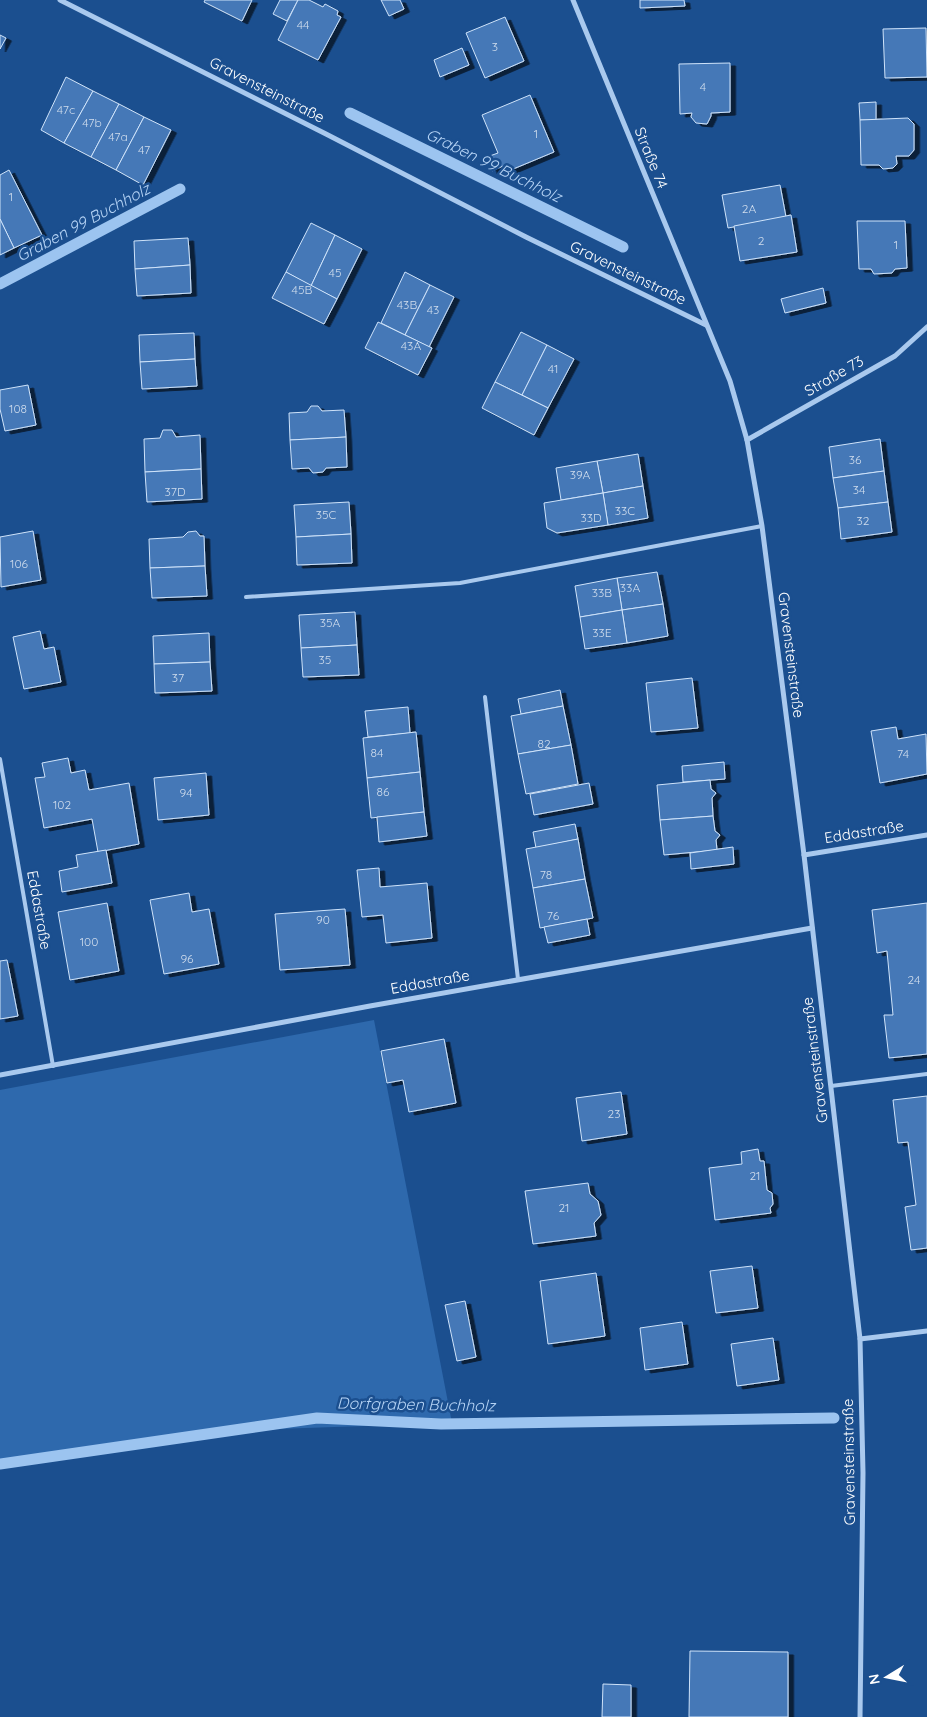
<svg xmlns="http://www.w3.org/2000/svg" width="927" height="1717" viewBox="0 0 927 1717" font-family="Quicksand,sans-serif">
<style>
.green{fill:#2e69ad}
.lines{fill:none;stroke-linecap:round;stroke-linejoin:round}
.stream{stroke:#9cc4f0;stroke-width:11}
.building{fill:#4478b7;stroke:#cfe3fa;filter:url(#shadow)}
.service{stroke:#a9c9ee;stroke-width:4}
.minor{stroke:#a9c9ee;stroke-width:5}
.labels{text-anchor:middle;stroke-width:5;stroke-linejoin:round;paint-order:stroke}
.number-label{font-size:12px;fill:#d0dded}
.street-label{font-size:15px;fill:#fff;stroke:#1b4f8f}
.water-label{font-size:16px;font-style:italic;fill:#b5d3f5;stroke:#1b4f8f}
</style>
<defs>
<filter id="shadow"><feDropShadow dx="5.5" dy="3" stdDeviation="0" flood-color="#0009"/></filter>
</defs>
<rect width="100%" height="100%" fill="#1b4f8f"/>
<path class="green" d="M374 1020 452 1423 246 1430 0 1467V1090Z"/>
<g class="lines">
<g class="stream">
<path d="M350 113 623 247"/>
<path d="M0 284 180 189"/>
<path d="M0 1464 317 1418 441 1424 834 1418"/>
</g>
</g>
<g class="building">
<path d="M205 0H252L242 21 204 2Z"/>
<path d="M280 0H298L287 21 273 14Z"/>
<path d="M298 0H309L323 7 325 4 338 11 337 15 341 17 318 60 278 40Z"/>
<path d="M381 0H400L404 9 389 16Z"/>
<path d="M640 0H684L685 6 640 8Z"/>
<path d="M505 17 524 61 485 78 466 33Z"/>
<path d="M926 28 927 77 885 78 883 29Z"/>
<path d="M0 35 6 38 0 49Z"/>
<path d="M462 48 469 65 440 77 434 60Z"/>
<path d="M730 63V112L711 113V116L707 124 696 123 691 117 692 113 680 114 679 64Z"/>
<path d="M66 77 93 91 64 143 41 130Z"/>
<path d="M93 91 119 104 91 157 64 143Z"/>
<path d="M530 95 554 152 506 172 503 166 492 171 487 157 498 153 482 115Z"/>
<path d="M876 102V120H860L859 103Z"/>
<path d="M119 104 144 117 116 170 91 157Z"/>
<path d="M144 117 171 130 143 185 116 170Z"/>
<path d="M908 118 914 124V150L909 156H896L897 164 893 168 883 169 879 165H861L860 120Z"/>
<path d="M9 170 42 235 14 248 0 219V175Z"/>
<path d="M780 185 786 217 728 228 722 195Z"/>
<path d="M791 215 797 252 740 261 734 226Z"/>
<path d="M0 219 14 248 0 255Z"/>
<path d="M857 221H905L907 268 895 269 892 273 874 274 871 269H859Z"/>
<path d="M311 223 335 235 311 286 286 272Z"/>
<path d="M335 235 362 249 337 299 311 286Z"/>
<path d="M188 238 190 265 135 269 134 241Z"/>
<path d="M190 265 191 293 137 296 135 269Z"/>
<path d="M286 272 337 299 324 324 272 298Z"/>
<path d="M405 272 430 285 405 335 381 323Z"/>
<path d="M430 285 454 297 429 347 405 335Z"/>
<path d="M823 288 826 303 785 313 781 299Z"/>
<path d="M378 322 432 348 418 375 365 348Z"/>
<path d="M521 332 547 345 522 395 495 382Z"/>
<path d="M194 333 195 359 140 362 139 335Z"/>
<path d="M547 345 574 359 548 408 522 395Z"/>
<path d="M195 359 197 386 142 389 140 362Z"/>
<path d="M495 382 548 408 534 435 482 408Z"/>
<path d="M28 385 36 425 5 431 0 409V390Z"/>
<path d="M311 406H318L322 411 344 410 346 437 290 440 289 413 307 412Z"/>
<path d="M163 430H172L176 437 200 435 201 469 145 472 144 439 160 438Z"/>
<path d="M346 437 347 467 326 468 323 472 313 473 309 468 292 469 290 440Z"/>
<path d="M880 439 884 471 833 478 829 447Z"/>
<path d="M638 454 643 486 603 493 597 461Z"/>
<path d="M597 461 603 493 561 500 556 468Z"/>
<path d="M201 469 202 499 147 502 145 472Z"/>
<path d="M884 471 888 502 838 508 833 478Z"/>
<path d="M643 486 648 518 608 525 603 493Z"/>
<path d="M603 493 608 525 557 533 547 528 544 503Z"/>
<path d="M349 502 351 534 296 537 294 505Z"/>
<path d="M888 502 892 532 841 539 838 508Z"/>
<path d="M33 531 41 580 1 587 0 537Z"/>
<path d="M196 531 200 536H204L205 566 150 568 149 539 183 537 188 532Z"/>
<path d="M351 534 352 563 297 565 296 537Z"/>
<path d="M205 566 207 596 152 598 150 568Z"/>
<path d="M657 572 663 604 622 610 617 578Z"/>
<path d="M617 578 622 610 580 617 575 586Z"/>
<path d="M663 604 668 636 627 643 622 610Z"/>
<path d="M622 610 627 643 585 649 580 617Z"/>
<path d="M355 612 357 645 301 648 299 615Z"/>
<path d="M40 631 44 649 54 647 61 682 24 689 13 637Z"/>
<path d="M209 633 210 662 154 664 153 636Z"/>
<path d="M357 645 359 675 303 677 301 648Z"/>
<path d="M210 662 212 691 155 693 154 664Z"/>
<path d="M692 678 698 728 651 732 646 683Z"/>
<path d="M560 690 563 706 521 714 518 699Z"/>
<path d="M563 706 571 745 518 754 511 716Z"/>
<path d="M408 707 410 733 368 737 365 711Z"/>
<path d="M896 727 898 739 926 734 927 774 880 783 871 731Z"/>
<path d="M416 732 420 772 367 778 363 738Z"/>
<path d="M571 745 578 784 526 794 518 754Z"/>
<path d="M68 758 71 773 85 770 89 790 129 783 139 844 98 852 92 819 44 828 35 778 45 777 42 763Z"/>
<path d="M724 762 725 779 683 782 682 766Z"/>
<path d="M420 772 424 812 371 818 367 778Z"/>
<path d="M206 773 209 815 158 820 154 778Z"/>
<path d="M710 780 711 789 716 793 712 798 713 816 660 820 657 785Z"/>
<path d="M589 783 593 804 534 815 530 794Z"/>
<path d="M424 812 427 836 379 842 377 817Z"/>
<path d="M713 816 715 831 720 835 716 840 717 850 664 855 660 820Z"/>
<path d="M575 824 578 839 536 848 533 832Z"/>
<path d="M578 839 585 879 533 888 526 849Z"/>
<path d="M733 847 734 864 691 869 690 853Z"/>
<path d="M106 850 112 883 62 892 59 871 78 867 76 855Z"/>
<path d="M379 868 380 887 427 883 432 938 386 943 383 915 362 917 357 870Z"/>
<path d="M585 879 593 918 540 928 533 888Z"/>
<path d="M189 893 192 912 209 909 219 964 164 974 150 900Z"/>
<path d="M107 903 119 971 70 980 58 912Z"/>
<path d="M927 903V1054L889 1058 884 1015H893L887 951 877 953 872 910Z"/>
<path d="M345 909 350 965 280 970 275 914Z"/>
<path d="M587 919 590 935 548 943 544 927Z"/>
<path d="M7 960 18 1016 0 1019V961Z"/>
<path d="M444 1039 456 1103 409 1112 403 1080 387 1083 381 1051Z"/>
<path d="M621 1092 627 1134 582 1141 576 1098Z"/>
<path d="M927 1096V1248L911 1250 905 1207 916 1205 908 1142 898 1143 893 1100Z"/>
<path d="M758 1149 760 1161H764L767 1190 772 1193 773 1204 770 1208 771 1213 715 1220 709 1168 742 1164 741 1152Z"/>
<path d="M588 1183 590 1194 598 1201 601 1215 594 1223 596 1236 533 1244 525 1191Z"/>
<path d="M752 1266 758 1308 716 1313 710 1271Z"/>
<path d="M596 1273 605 1336 548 1344 540 1281Z"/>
<path d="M465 1301 476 1357 457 1361 445 1305Z"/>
<path d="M682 1322 688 1364 645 1370 640 1328Z"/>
<path d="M773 1338 779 1380 737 1386 731 1344Z"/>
<path d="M690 1651 788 1652V1717H689Z"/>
<path d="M603 1684 631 1685V1717H602Z"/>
</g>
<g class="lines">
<g class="service">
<path d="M246 597 460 583 762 526"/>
<path d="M485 697 518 979"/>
<path d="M0 759 53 1066"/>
<path d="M831 1086 927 1074"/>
</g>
<g class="minor">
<path d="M60 0 326 134 526 237 706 325"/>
<path d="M573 0 730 381 747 440 762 526 804 855 860 1339 863 1473 860 1717"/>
<path d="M747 440 895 356 927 327"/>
<path d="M804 855 927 835"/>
<path d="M0 1075 370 1006 812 928"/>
<path d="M860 1339 927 1331"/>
</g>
</g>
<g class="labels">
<g class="number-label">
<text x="303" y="29">44</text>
<text x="495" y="51">3</text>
<text x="703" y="91">4</text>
<text x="66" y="114">47c</text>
<text x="92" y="127">47b</text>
<text x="536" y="138">1</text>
<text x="118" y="141">47a</text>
<text x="144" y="154">47</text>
<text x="11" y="201">1</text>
<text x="749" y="213">2A</text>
<text x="761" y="245">2</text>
<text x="896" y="249">1</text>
<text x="335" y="277">45</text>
<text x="302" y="294">45B</text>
<text x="407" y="309">43B</text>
<text x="433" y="314">43</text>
<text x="411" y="350">43A</text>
<text x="553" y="373">41</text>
<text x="18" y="413">108</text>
<text x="855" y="464">36</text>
<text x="580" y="479">39A</text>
<text x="859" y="494">34</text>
<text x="175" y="496">37D</text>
<text x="625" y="515">33C</text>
<text x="326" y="519">35C</text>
<text x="591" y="522">33D</text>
<text x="863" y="525">32</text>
<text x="19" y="568">106</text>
<text x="630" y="592">33A</text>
<text x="602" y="597">33B</text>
<text x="330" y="627">35A</text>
<text x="602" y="637">33E</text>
<text x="325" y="664">35</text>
<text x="178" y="682">37</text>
<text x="544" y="748">82</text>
<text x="377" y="757">84</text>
<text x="903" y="758">74</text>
<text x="383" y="796">86</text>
<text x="186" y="797">94</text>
<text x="62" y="809">102</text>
<text x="546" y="879">78</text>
<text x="553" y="920">76</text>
<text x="323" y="924">90</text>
<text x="89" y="946">100</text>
<text x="187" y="963">96</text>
<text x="914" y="984">24</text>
<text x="614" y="1118">23</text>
<text x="755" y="1180">21</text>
<text x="564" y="1212">21</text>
</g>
<g class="street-label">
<text transform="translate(267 90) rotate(27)" y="5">Gravensteinstraße</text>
<text transform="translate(651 158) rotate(68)" y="5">Straße 74</text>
<text transform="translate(628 273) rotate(26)" y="5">Gravensteinstraße</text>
<text transform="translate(834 376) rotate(-30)" y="5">Straße 73</text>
<text transform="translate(791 655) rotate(83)" y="5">Gravensteinstraße</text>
<text transform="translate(864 832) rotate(-9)" y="5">Eddastraße</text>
<text transform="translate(39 910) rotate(80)" y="5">Eddastraße</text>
<text transform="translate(430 982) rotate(-10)" y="5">Eddastraße</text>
<text transform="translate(815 1060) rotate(-97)" y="5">Gravensteinstraße</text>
<text transform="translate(849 1462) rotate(-91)" y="5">Gravensteinstraße</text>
</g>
<g class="water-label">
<text transform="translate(494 165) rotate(26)" y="6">Graben 99 Buchholz</text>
<text transform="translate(83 222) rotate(-28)" y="6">Graben 99 Buchholz</text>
<text transform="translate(416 1404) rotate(1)" y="6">Dorfgraben Buchholz</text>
</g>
</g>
<g transform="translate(887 1677) rotate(260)" stroke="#1b4f8f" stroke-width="4" paint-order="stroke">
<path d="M0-4L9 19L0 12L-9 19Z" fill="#ffffff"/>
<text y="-8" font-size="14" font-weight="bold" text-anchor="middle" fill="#ffffff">N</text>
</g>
</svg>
